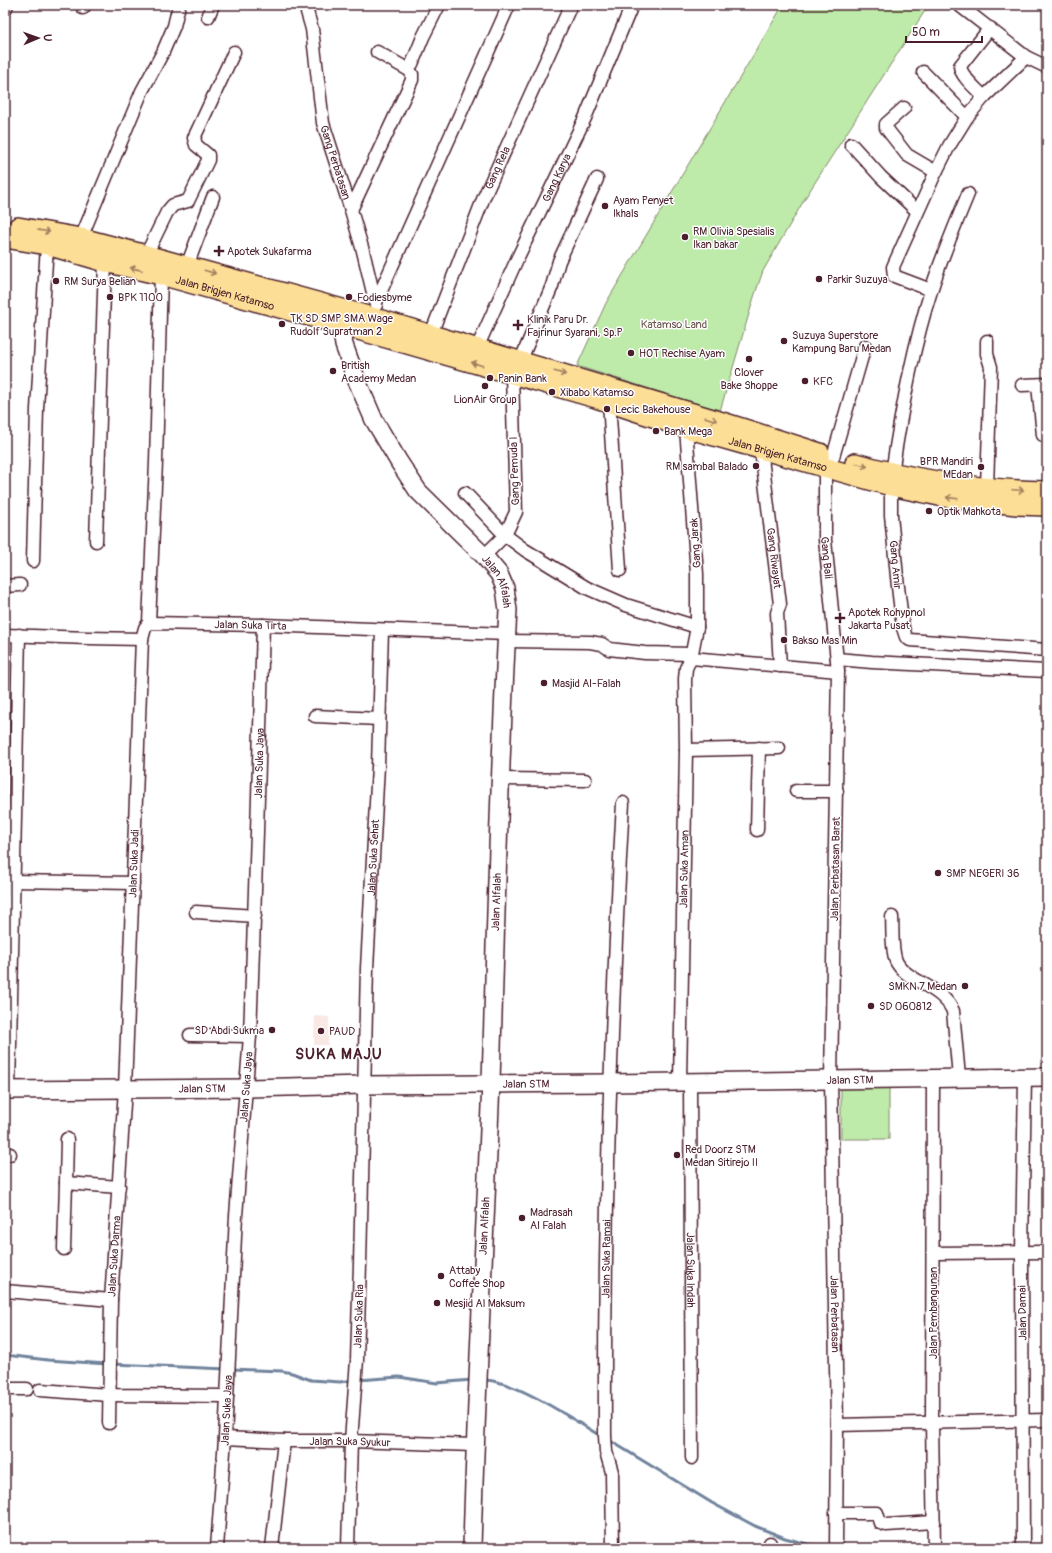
<svg xmlns="http://www.w3.org/2000/svg" width="1052" height="1553" viewBox="0 0 1052 1553" font-family="Pangolin,sans-serif">
<style>
.built{fill:#f9e8e3}
.green{fill:#beeba9;stroke:#84856a}
.lines{fill:none;stroke-linecap:round;stroke-linejoin:round}
.stream{stroke:#6f839c;stroke-width:3}
.street-casing{stroke:#4a1f2b;stroke-width:15}
.secondary-casing{stroke:#4a1f2b;stroke-width:20}
.primary-casing{stroke:#4a1f2b;stroke-width:22}
.street{stroke:#fff;stroke-width:12}
.secondary{stroke:#fff;stroke-width:17}
.primary{stroke:#fcde96;stroke-width:19}
.oneway{stroke:#a37e60}
.poi-dot{fill:#4a1f2b;stroke:#fff;stroke-width:1.5}
.labels{text-anchor:middle;stroke-width:3;stroke-linejoin:round;paint-order:stroke}
.street-label{font-size:11px;fill:#4a1f2b;stroke:#fff}
.poi-label{font-size:11px;fill:#4a1f2b;stroke:#fff;text-anchor:start}
.park-label{font-size:11px;fill:#67524a;stroke:#fff}
.district-label{font-size:15px;font-weight:bold;letter-spacing:1px;fill:#4a1f2b;stroke:#fff}
</style>
<rect width="100%" height="100%" fill="#fff"/>
<filter id="ink" filterUnits="userSpaceOnUse"><feTurbulence type="fractalNoise" baseFrequency=".025" numOctaves="2"/><feDisplacementMap in="SourceGraphic" scale="8" xChannelSelector="R" yChannelSelector="G"/><feConvolveMatrix kernelMatrix="1 2 1 2 8 2 1 2 1" color-interpolation-filters="sRGB"/></filter>
<g filter="url(#ink)">
<path class="built" d="M315 1016 329 1017 328 1045H314Z"/>
<g class="green">
<path d="M783 5 928 6 807 195 763 271 754 297 720 411 577 366 606 303Z"/>
<rect x="841" y="1082" width="48" height="57"/>
</g>
<g class="lines">
<g class="stream">
<path d="M5 1355 48 1360 107 1364"/>
<path d="M112 1364 227 1369"/>
<path d="M232 1369 282 1371 292 1373 311 1380 340 1382 353 1380"/>
<path d="M358 1380 399 1377 437 1383 472 1380"/>
<path d="M484 1380C515 1380 574 1420 602 1437"/>
<path d="M609 1440 712 1503 755 1526 785 1538 807 1544 833 1547"/>
<path d="M1026 1547 1047 1545"/>
</g>
<defs>
<g id="street">
<path id="s1" d="M305 5 312 29 323 123 351 210 363 251 376 305"/>
<path d="M959 5 1026 57 1047 67"/>
<path d="M83 8 85 5"/>
<path d="M5 10 7 5"/>
<path d="M208 17 213 5"/>
<path d="M412 64 423 37 439 5"/>
<path d="M923 72 967 117"/>
<path d="M984 97C977 89 961 77 960 66L990 28"/>
<path d="M904 108 886 124V128L907 155 936 172"/>
<path d="M851 144 881 177 917 211"/>
<path d="M351 210 412 80V74L409 70 377 52"/>
<path d="M81 238 142 91 163 52 174 26 179 5"/>
<path d="M146 255 167 212 173 205 188 201 208 160V155L196 145 194 138 234 52"/>
<path d="M187 266 213 197"/>
<path d="M931 290 894 276 893 267 933 178 949 146 967 117 984 97 1026 57"/>
<path d="M376 302 509 5"/>
<path id="s2" d="M431 334 484 197 571 5"/>
<path d="M987 341V354L991 367 987 487"/>
<path id="s3" d="M477 348 518 257 585 118 632 5"/>
<path d="M520 362 552 286 559 261 597 179"/>
<path d="M1022 385 1047 384"/>
<path d="M1038 385 1043 435"/>
<path d="M609 402 620 570"/>
<path id="s4" d="M761 450 780 604 777 613 780 666"/>
<path d="M833 457 865 346"/>
<path id="s5" d="M827 462 825 468V540L838 671 831 1080 837 1425 836 1548"/>
<path d="M892 473C901 412 912 350 931 291 941 258 955 226 968 194"/>
<path id="s6" d="M891 486V515L898 587 903 628 906 637 910 640 1047 650"/>
<path d="M465 493 505 535 525 550 587 588 626 605 697 627"/>
<path d="M96 541 105 262"/>
<path d="M484 556 505 535 516 512 512 374"/>
<path d="M33 561 37 409 47 245"/>
<path d="M5 586 20 585"/>
<path d="M149 623 156 462 161 275"/>
<path d="M5 635 88 638 142 639"/>
<path d="M506 641 590 642 602 644 609 649 645 653 691 654"/>
<path d="M691 658 838 671"/>
<path d="M837 659 872 662 1047 671"/>
<path d="M315 716 379 719"/>
<path d="M686 750 779 748"/>
<path d="M499 779 585 780"/>
<path d="M796 791H837"/>
<path d="M757 830 759 748"/>
<path d="M13 881 133 883"/>
<path d="M196 912 255 916"/>
<path d="M892 917C893 931 891 948 896 961 906 982 941 985 953 1011L959 1077"/>
<path d="M190 1035 250 1036"/>
<path d="M933 1078 932 1422 934 1548"/>
<path id="s7" d="M680 1082 686 750 685 679 686 668 691 658 697 627V574L686 428"/>
<path id="s8" d="M690 1082 692 1458"/>
<path d="M9 1090 19 635"/>
<path d="M5 1154H10"/>
<path d="M66 1183 67 1139"/>
<path d="M64 1249 66 1183 119 1187"/>
<path d="M933 1253 1047 1252"/>
<path d="M5 1291 111 1300"/>
<path d="M5 1389H27"/>
<path d="M40 1390 109 1395 227 1396"/>
<path id="s9" d="M109 1423 111 1300 125 1089 142 639 145 628 149 623 263 625 507 634"/>
<path d="M837 1425 1047 1420"/>
<path id="s10" d="M225 1438 284 1441H351L474 1445"/>
<path d="M836 1513H877L880 1523 886 1525 934 1522"/>
<path id="s11" d="M217 1548 225 1438 236 1216 250 1036 257 832 263 625"/>
<path d="M272 1548 284 1441"/>
<path id="s12" d="M348 1548 351 1441 357 1360 360 1264 367 968 378 766 382 630"/>
<path id="s13" d="M613 1548 612 1472 606 1452 605 1436C604 1225 611 1014 623 803"/>
<path d="M770 1548V1543"/>
<path d="M1023 1548 1022 1252 1025 1077"/>
</g>
<g id="secondary">
<path id="s14" d="M343 312 341 325 344 345 357 381 374 420 399 462 418 491 484 556 499 574 505 588 508 610C499 767 496 924 491 1081 485 1237 476 1392 472 1548"/>
<path id="s15" d="M5 1090 247 1088 364 1085 610 1083 1047 1077"/>
</g>
<g id="primary">
<path d="M18 227 81 238 146 255 375 318 713 419 820 453"/>
<path id="s16" d="M5 238 47 245 105 262 161 275 341 325 596 398 686 428 891 486 944 497 1017 505 1047 506"/>
<path d="M855 463C917 480 983 490 1047 491"/>
</g>
</defs>
<use href="#street" class="street-casing"/>
<use href="#secondary" class="secondary-casing"/>
<use href="#primary" class="primary-casing"/>
<use href="#street" class="street"/>
<use href="#secondary" class="secondary"/>
<use href="#primary" class="primary"/>
</g>
<defs><path id="oneway-shaft" d="M-6 0H5M1.5-3L5.5 0L1.5 3" fill="none" stroke-width="1.6" stroke-linecap="round" stroke-linejoin="round"/></defs>
<g class="oneway">
<use href="#oneway-shaft" transform="translate(44 231) rotate(8)"/>
<use href="#oneway-shaft" transform="translate(136 269) rotate(-167)"/>
<use href="#oneway-shaft" transform="translate(210 272) rotate(16)"/>
<use href="#oneway-shaft" transform="translate(477 364) rotate(-164)"/>
<use href="#oneway-shaft" transform="translate(560 373) rotate(16)"/>
<use href="#oneway-shaft" transform="translate(711 419) rotate(17)"/>
<use href="#oneway-shaft" transform="translate(862 465) rotate(15)"/>
<use href="#oneway-shaft" transform="translate(1018 490) rotate(3)"/>
<use href="#oneway-shaft" transform="translate(952 498) rotate(-173)"/>
</g>
</g>
<g class="poi-dot">
<circle cx="605" cy="206" r="4"/>
<circle cx="685" cy="237" r="4"/>
<path d="M217 245h4v4h4v4h-4v4h-4v-4h-4v-4h4z"/>
<circle cx="819" cy="279" r="4"/>
<circle cx="56" cy="281" r="4"/>
<circle cx="110" cy="297" r="4"/>
<circle cx="349" cy="297" r="4"/>
<circle cx="282" cy="324" r="4"/>
<path d="M516 319h4v4h4v4h-4v4h-4v-4h-4v-4h4z"/>
<circle cx="784" cy="341" r="4"/>
<circle cx="631" cy="353" r="4"/>
<circle cx="749" cy="359" r="4"/>
<circle cx="333" cy="371" r="4"/>
<circle cx="490" cy="378" r="4"/>
<circle cx="805" cy="381" r="4"/>
<circle cx="485" cy="386" r="4"/>
<circle cx="552" cy="392" r="4"/>
<circle cx="607" cy="409" r="4"/>
<circle cx="656" cy="431" r="4"/>
<circle cx="756" cy="466" r="4"/>
<circle cx="981" cy="467" r="4"/>
<circle cx="929" cy="511" r="4"/>
<path d="M838 612h4v4h4v4h-4v4h-4v-4h-4v-4h4z"/>
<circle cx="784" cy="640" r="4"/>
<circle cx="544" cy="683" r="4"/>
<circle cx="938" cy="873" r="4"/>
<circle cx="965" cy="986" r="4"/>
<circle cx="871" cy="1006" r="4"/>
<circle cx="272" cy="1030" r="4"/>
<circle cx="321" cy="1031" r="4"/>
<circle cx="677" cy="1155" r="4"/>
<circle cx="522" cy="1218" r="4"/>
<circle cx="441" cy="1276" r="4"/>
<circle cx="437" cy="1303" r="4"/>
</g>
<g class="labels">
<g class="street-label">
<text dy="4" stroke="none"><textPath href="#s1" startOffset="161">Gang Perbatasan</textPath></text>
<text dy="4" stroke="none"><textPath href="#s2" startOffset="179">Gang Rela</textPath></text>
<text dy="4" stroke="none"><textPath href="#s3" startOffset="188">Gang Karya</textPath></text>
<text dy="4" stroke="none"><textPath href="#s16" startOffset="227">Jalan Brigjen Katamso</textPath></text>
<text dy="4" stroke="none"><textPath href="#s16" startOffset="803">Jalan Brigjen Katamso</textPath></text>
<text transform="translate(514 471) rotate(-92)" y="4">Gang Pemuda I</text>
<text transform="translate(695 543) rotate(-94)" y="4">Gang Jarak</text>
<text dy="4" stroke="none"><textPath href="#s5" startOffset="96">Gang Bali</textPath></text>
<text dy="4" stroke="none"><textPath href="#s4" startOffset="109">Gang Riwayat</textPath></text>
<text dy="4" stroke="none"><textPath href="#s6" startOffset="79">Gang Amir</textPath></text>
<text dy="4" stroke="none"><textPath href="#s14" startOffset="320">Jalan Alfalah</textPath></text>
<text dy="4" stroke="none"><textPath href="#s9" startOffset="904">Jalan Suka Tirta</textPath></text>
<text dy="4" stroke="none"><textPath href="#s11" startOffset="786">Jalan Suka Jaya</textPath></text>
<text dy="4" stroke="none"><textPath href="#s12" startOffset="691">Jalan Suka Sehat</textPath></text>
<text dy="4" stroke="none"><textPath href="#s9" startOffset="560">Jalan Suka Jadi</textPath></text>
<text dy="4" stroke="none"><textPath href="#s7" startOffset="213">Jalan Suka Aman</textPath></text>
<text transform="translate(835 869) rotate(-89)" y="4">Jalan Perbatasan Barat</text>
<text transform="translate(496 902) rotate(-88)" y="4">Jalan Alfalah</text>
<text dy="4" stroke="none"><textPath href="#s15" startOffset="845">Jalan STM</textPath></text>
<text dy="4" stroke="none"><textPath href="#s15" startOffset="521">Jalan STM</textPath></text>
<text dy="4" stroke="none"><textPath href="#s11" startOffset="462">Jalan Suka Jaya</textPath></text>
<text dy="4" stroke="none"><textPath href="#s15" startOffset="197">Jalan STM</textPath></text>
<text transform="translate(484 1226) rotate(-87)" y="4">Jalan Alfalah</text>
<text dy="4" stroke="none"><textPath href="#s9" startOffset="167">Jalan Suka Darma</textPath></text>
<text dy="4" stroke="none"><textPath href="#s13" startOffset="290">Jalan Suka Ramai</textPath></text>
<text dy="4" stroke="none"><textPath href="#s8" startOffset="188">Jalan Suka Indah</textPath></text>
<text transform="translate(933 1313) rotate(-90)" y="4">Jalan Pembangunan</text>
<text transform="translate(1022 1313) rotate(-91)" y="4">Jalan Damai</text>
<text dy="4" stroke="none"><textPath href="#s5" startOffset="853">Jalan Perbatasan</textPath></text>
<text dy="4" stroke="none"><textPath href="#s12" startOffset="232">Jalan Suka Ria</textPath></text>
<text dy="4" stroke="none"><textPath href="#s11" startOffset="138">Jalan Suka Jaya</textPath></text>
<text dy="4" stroke="none"><textPath href="#s10" startOffset="125">Jalan Suka Syukur</textPath></text>
</g>
<g class="poi-label">
<text x="613" y="204">Ayam Penyet<tspan x="613" dy="13">Ikhals</tspan></text>
<text x="693" y="235">RM Olivia Spesialis<tspan x="693" dy="13">Ikan bakar</tspan></text>
<text x="227" y="255">Apotek Sukafarma</text>
<text x="827" y="283">Parkir Suzuya</text>
<text x="64" y="285">RM Surya Belian</text>
<text x="118" y="301">BPK 1100</text>
<text x="357" y="301">Fodiesbyme</text>
<text x="290" y="322">TK SD SMP SMA Wage<tspan x="290" dy="13">Rudolf Supratman 2</tspan></text>
<text x="527" y="323">Klinik Paru Dr.<tspan x="527" dy="13">Fajrinur Syarani, Sp.P</tspan></text>
<text x="792" y="339">Suzuya Superstore<tspan x="792" dy="13">Kampung Baru Medan</tspan></text>
<text x="639" y="357">HOT Rechise Ayam</text>
<text x="341" y="369">British<tspan x="341" dy="13">Academy Medan</tspan></text>
<text x="749" y="376" text-anchor="middle">Clover<tspan x="749" dy="13">Bake Shoppe</tspan></text>
<text x="498" y="382">Panin Bank</text>
<text x="813" y="385">KFC</text>
<text x="560" y="396">Xibabo Katamso</text>
<text x="485" y="403" text-anchor="middle">LionAir Group</text>
<text x="615" y="413">Lecic Bakehouse</text>
<text x="664" y="435">Bank Mega</text>
<text x="973" y="465" text-anchor="end">BPR Mandiri<tspan x="973" dy="13">MEdan</tspan></text>
<text x="748" y="470" text-anchor="end">RM sambal Balado</text>
<text x="937" y="515">Optik Mahkota</text>
<text x="848" y="616">Apotek Rohypnol<tspan x="848" dy="13">Jakarta Pusat</tspan></text>
<text x="792" y="644">Bakso Mas Min</text>
<text x="552" y="687">Masjid Al-Falah</text>
<text x="946" y="877">SMP NEGERI 36</text>
<text x="957" y="990" text-anchor="end">SMKN 7 Medan</text>
<text x="879" y="1010">SD 060812</text>
<text x="264" y="1034" text-anchor="end">SD Abdi Sukma</text>
<text x="329" y="1035">PAUD</text>
<text x="685" y="1153">Red Doorz STM<tspan x="685" dy="13">Medan Sitirejo II</tspan></text>
<text x="530" y="1216">Madrasah<tspan x="530" dy="13">Al Falah</tspan></text>
<text x="449" y="1274">Attaby<tspan x="449" dy="13">Coffee Shop</tspan></text>
<text x="445" y="1307">Mesjid Al Maksum</text>
</g>
<g class="park-label">
<text x="674" y="328">Katamso Land</text>
</g>
<g class="district-label">
<text x="339" y="1059">SUKA MAJU</text>
</g>
</g>
<rect width="1052" height="1553" fill="none" stroke="#fff" stroke-width="20"/>
<rect x="10" y="10" width="1032" height="1533" fill="none" stroke="#4a1f2b" stroke-width="1.5" filter="url(#ink)"/>
<g transform="translate(38 38) rotate(88)" stroke="#ffffff" stroke-width="3" paint-order="stroke">
<path d="M0-3L7 15L0 10L-7 15Z" fill="#4a1f2b"/>
<text y="-6" font-size="11" font-weight="bold" text-anchor="middle" fill="#4a1f2b">U</text>
</g>
<path d="M906 36v6h76v-6" fill="none" stroke="#4a1f2b" stroke-width="2"/>
<text x="912" y="36" font-size="12" fill="#4a1f2b" stroke="#ffffff" stroke-width="3" paint-order="stroke">50 m</text>
</svg>
